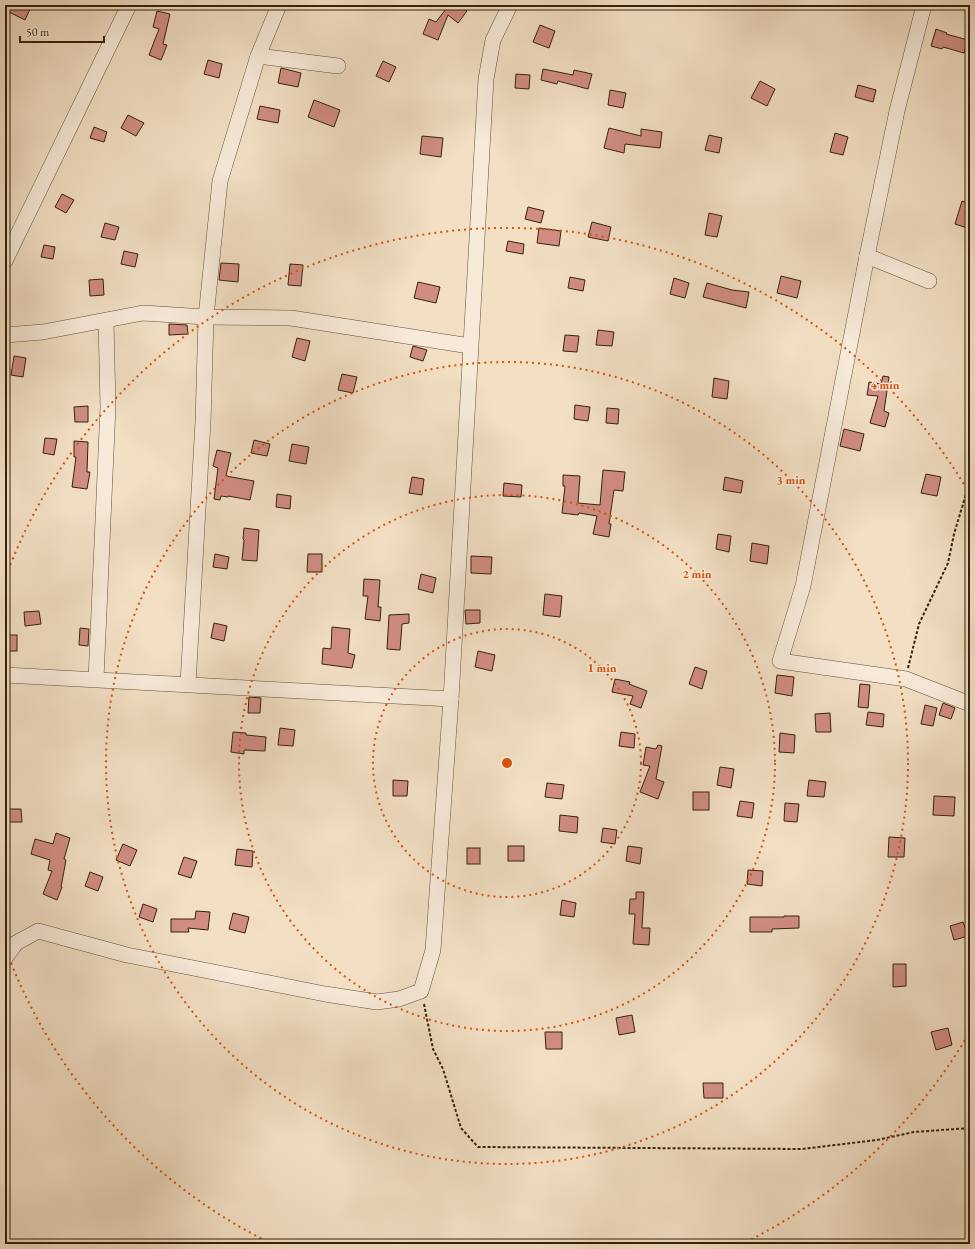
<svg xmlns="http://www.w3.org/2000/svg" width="975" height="1249" viewBox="0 0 975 1249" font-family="'EB Garamond',serif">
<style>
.building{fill:#d18d83;stroke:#33220a}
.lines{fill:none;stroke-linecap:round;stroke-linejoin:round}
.minor-casing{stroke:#635138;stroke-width:16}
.path{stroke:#33220a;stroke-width:2;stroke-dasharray:3 2;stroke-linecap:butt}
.minor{stroke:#f7ead9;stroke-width:15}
.ring{fill:none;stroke:#d6540c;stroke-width:2;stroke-dasharray:2 4}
.centre{fill:#d6540c;stroke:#f7ead9;stroke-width:2}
.ring-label{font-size:12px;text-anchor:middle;font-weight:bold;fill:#d6540c;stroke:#f7ead9;stroke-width:3;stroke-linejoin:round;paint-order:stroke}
</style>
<rect width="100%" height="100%" fill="#f2dfc4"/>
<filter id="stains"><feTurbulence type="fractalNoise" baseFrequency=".005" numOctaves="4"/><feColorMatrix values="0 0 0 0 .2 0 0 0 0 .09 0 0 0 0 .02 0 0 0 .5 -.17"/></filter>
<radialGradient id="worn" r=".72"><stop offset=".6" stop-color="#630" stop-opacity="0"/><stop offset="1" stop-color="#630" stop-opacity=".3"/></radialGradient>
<g class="building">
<path d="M5 5H32L25 20 5 10Z"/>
<path d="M449 5H459L467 11 458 23 448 15 438 40 423 34 429 19 436 22Z"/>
<path d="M157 11 170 14 163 44 167 45 161 60 149 55 159 29 153 27Z"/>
<path d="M540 25 555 31 549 48 533 42Z"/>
<path d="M936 29 947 33 946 34 968 40 964 53 943 47 942 49 931 46Z"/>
<path d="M208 60 222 64 219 78 204 74Z"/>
<path d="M383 61 396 67 389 82 376 76Z"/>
<path d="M281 68 301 73 298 87 278 83Z"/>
<path d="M543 69 573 75 574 70 592 74 588 89 558 81 557 84 541 80Z"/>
<path d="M516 74 530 75 529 89 515 88Z"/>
<path d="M760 81 775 89 767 106 751 98Z"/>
<path d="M858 85 876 90 873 102 855 97Z"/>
<path d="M610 90 626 93 623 108 608 105Z"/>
<path d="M314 100 340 110 334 127 308 117Z"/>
<path d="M260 106 280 110 278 123 257 119Z"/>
<path d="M128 115 144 123 136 136 121 128Z"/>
<path d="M94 127 107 132 104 142 90 138Z"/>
<path d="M609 128 641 136V129L662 132 660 148 625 144 624 153 604 148Z"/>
<path d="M835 133 848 137 843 155 830 152Z"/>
<path d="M709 135 722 138 719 153 705 150Z"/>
<path d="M422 136 443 138 441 157 420 154Z"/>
<path d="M62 194 74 200 66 213 55 207Z"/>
<path d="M962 201 970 204V219L967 228 955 224Z"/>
<path d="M528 207 544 211 541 223 525 219Z"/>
<path d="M709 213 722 216 717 237 705 235Z"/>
<path d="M592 222 611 227 608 241 588 237Z"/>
<path d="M105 223 119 227 115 240 101 237Z"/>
<path d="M539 228 561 231 559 246 537 243Z"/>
<path d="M508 241 524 244 523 254 506 251Z"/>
<path d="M44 245 55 247 53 259 41 257Z"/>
<path d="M124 251 138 254 135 267 121 264Z"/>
<path d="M221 263 239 264 238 282 219 280Z"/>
<path d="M290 264 303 265 301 286 288 285Z"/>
<path d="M781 276 801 281 797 298 777 293Z"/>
<path d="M570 277 585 280 583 291 568 288Z"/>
<path d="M674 278 689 283 685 298 670 294Z"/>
<path d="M103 279 104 295 90 296 89 280Z"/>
<path d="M418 282 440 287 436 303 414 298Z"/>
<path d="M707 283 732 290 749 292 746 308 703 297Z"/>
<path d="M169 324 187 325 188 334 169 335Z"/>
<path d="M598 330 614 332 612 346 596 345Z"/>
<path d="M565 335 579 336 577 352 563 351Z"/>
<path d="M297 338 310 341 305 361 292 357Z"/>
<path d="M413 346 427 350 423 361 410 357Z"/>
<path d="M14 356 26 358 23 377 11 375Z"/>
<path d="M342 374 357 377 353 393 338 390Z"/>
<path d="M883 376 889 377 884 411 889 413 885 427 870 423 878 396 867 395 869 382 881 384Z"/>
<path d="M714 378 729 381 727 399 712 397Z"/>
<path d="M575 405 590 407 588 421 574 419Z"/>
<path d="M88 406V422H75L74 407Z"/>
<path d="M607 408 619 409 618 424 606 423Z"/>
<path d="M844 429 864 434 860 451 840 446Z"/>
<path d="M45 438 57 439 54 455 43 453Z"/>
<path d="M254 440 270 444 267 456 251 453Z"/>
<path d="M74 441 88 442 87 472H90L87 489 72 487 76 457H74Z"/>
<path d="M292 444 309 447 306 464 289 461Z"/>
<path d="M217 450 231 453 226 476 254 481 250 500 228 496V497L221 496 220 500 214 499 218 468 213 466Z"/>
<path d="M603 470 625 472 623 491 614 490 609 524H611L609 537 593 534 597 516 579 513 578 515 562 513 565 486H563V475L580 476 578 503 600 505Z"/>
<path d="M926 474 941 477 937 496 921 493Z"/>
<path d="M412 477 424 479 422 495 409 493Z"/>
<path d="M725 477 743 481 741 493 723 490Z"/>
<path d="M504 483 522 485 521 497 503 496Z"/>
<path d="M277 494 291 496 290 509 276 507Z"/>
<path d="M244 528 259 530 257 561 242 560 244 540 243 539Z"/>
<path d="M718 534 731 536 729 552 716 549Z"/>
<path d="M752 543 769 546 767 564 750 561Z"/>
<path d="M215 554 229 557 227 569 213 567Z"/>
<path d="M308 554H322V572H307Z"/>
<path d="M471 556 492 557 491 574 471 573Z"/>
<path d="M421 574 436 578 433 593 418 589Z"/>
<path d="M364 579 380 580 378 607H381L380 621 365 619 368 596H363Z"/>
<path d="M545 594 562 596 560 617 543 615Z"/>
<path d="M465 610H480V623L466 624Z"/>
<path d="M39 611 41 624 25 626 24 612Z"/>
<path d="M409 614V623L402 624 400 650 387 649 389 615Z"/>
<path d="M214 623 227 626 224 641 211 638Z"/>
<path d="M332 627 350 629 348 653 355 655 352 668 322 664 323 648 331 649Z"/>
<path d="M80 628 89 629 88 646 79 645Z"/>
<rect x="5" y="635" width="12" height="16"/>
<path d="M478 651 495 655 492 671 475 667Z"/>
<path d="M695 667 707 671 702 689 689 684Z"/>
<path d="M777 675 794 677 792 696 775 693Z"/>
<path d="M615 679 630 682 629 684 647 691 641 708 630 704 633 696 612 692Z"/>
<path d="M860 684 870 685 868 708 858 707Z"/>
<path d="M249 697 261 698 260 713H248Z"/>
<path d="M943 703 955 708 951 719 939 715Z"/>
<path d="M925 705 937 708 933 726 921 724Z"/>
<path d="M868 712 884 714 883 727 866 725Z"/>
<path d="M830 713 831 732H816L815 714Z"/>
<path d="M280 728 295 730 293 746 278 745Z"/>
<path d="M233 732 246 733V735L266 737 265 751 244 750V754L231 752Z"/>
<path d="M621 732 635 734 634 748 619 746Z"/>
<path d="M780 733 795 735 794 753 779 752Z"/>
<path d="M658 745 662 746 656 779 664 782 658 799 640 792 650 766 643 765 646 747 656 749Z"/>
<path d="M720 767 734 769 731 788 717 785Z"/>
<path d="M393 780 408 781 407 796H393Z"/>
<path d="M809 780 826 782 824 797 807 796Z"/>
<path d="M547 783 564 785 562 799 545 797Z"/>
<rect x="693" y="792" width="16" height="18"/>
<path d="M934 796 955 797 954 816 933 815Z"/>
<path d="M740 801 754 803 752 818 737 816Z"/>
<path d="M785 803 799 804 797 822 784 821Z"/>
<path d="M8 809H21L22 822H8Z"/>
<path d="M560 815 578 817 577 833 559 831Z"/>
<path d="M603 828 617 830 615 844 601 842Z"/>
<path d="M56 833 70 838 64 859 66 860 61 887H62L57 900 43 894 52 871 48 870 50 860 31 854 35 839 53 844Z"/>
<path d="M889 837 905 838 904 857H888Z"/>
<path d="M123 844 137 850 130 866 116 860Z"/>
<rect x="508" y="846" width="16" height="15"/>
<path d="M628 846 642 848 640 864 626 861Z"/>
<rect x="467" y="848" width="13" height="16"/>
<path d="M237 849 253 851 252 867 235 865Z"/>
<path d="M184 857 197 861 191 878 178 874Z"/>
<path d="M748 870 763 871 762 886 747 884Z"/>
<path d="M90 872 103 877 98 891 85 886Z"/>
<path d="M636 892H644L642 928H650L649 945 633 944 635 914H629L630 899H636Z"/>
<path d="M562 900 576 903 574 917 560 915Z"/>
<path d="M143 904 157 909 153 922 139 917Z"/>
<path d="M196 911 210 912 208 930 188 928 189 932H171V919H195Z"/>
<path d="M233 913 249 917 245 933 229 929Z"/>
<path d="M784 916H799V928L772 929V932H750V917H784Z"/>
<path d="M963 922 968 936 954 940 950 926Z"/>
<path d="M893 964H906V986L893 987Z"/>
<path d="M632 1015 635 1032 619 1035 616 1018Z"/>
<path d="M948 1028 952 1045 936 1050 931 1032Z"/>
<path d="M545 1032H562V1049H546Z"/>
<path d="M703 1083H723V1098H704Z"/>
</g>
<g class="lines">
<defs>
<g id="minor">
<path d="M924 5 897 111 867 256 803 586 780 661 906 679 970 704"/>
<path d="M258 56 338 66"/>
<path d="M867 256 929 281"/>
<path d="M5 261 129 5"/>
<path d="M5 335 43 332 143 313 206 317 291 318 470 346"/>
<path d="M5 675 451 699"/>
<path d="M96 679 108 407 106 321"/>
<path d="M188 684 203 422 206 317 220 181 258 56 279 5"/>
<path d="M5 958 16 943 38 931 127 955 325 994 377 1002 399 999 421 991 433 950 451 699 486 79 493 40 510 5"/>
</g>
</defs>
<use href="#minor" class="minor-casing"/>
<g class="path">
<path d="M908 668 919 624 948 563 954 534 970 481"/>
<path d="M424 1004 433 1049 443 1069 461 1128 478 1147 802 1149 877 1140 914 1132 970 1128"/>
</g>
<use href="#minor" class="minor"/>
</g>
<g class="ring">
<circle cx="507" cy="763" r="134"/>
<circle cx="507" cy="763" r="268"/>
<circle cx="507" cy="763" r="401"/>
<path d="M968 1035A535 535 0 0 1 742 1244M272 1244A535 535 0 0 1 6 950M6 576A535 535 0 0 1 968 491"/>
</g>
<circle cx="507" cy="763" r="6" class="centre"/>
<g class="ring-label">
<text x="885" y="389">4 min</text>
<text x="791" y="484">3 min</text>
<text x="697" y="578">2 min</text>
<text x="602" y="672">1 min</text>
</g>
<rect width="975" height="1249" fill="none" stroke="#f2dfc4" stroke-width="20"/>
<rect x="6" y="6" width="963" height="1237" fill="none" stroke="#33220a" stroke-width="2"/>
<rect x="10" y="10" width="955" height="1229" fill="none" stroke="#33220a"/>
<path d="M20 36v6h84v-6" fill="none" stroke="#33220a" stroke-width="2"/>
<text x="26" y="36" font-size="12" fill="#33220a" stroke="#f7ead9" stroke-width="3" paint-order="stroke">50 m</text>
<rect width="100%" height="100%" filter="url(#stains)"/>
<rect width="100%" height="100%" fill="url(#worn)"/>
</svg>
